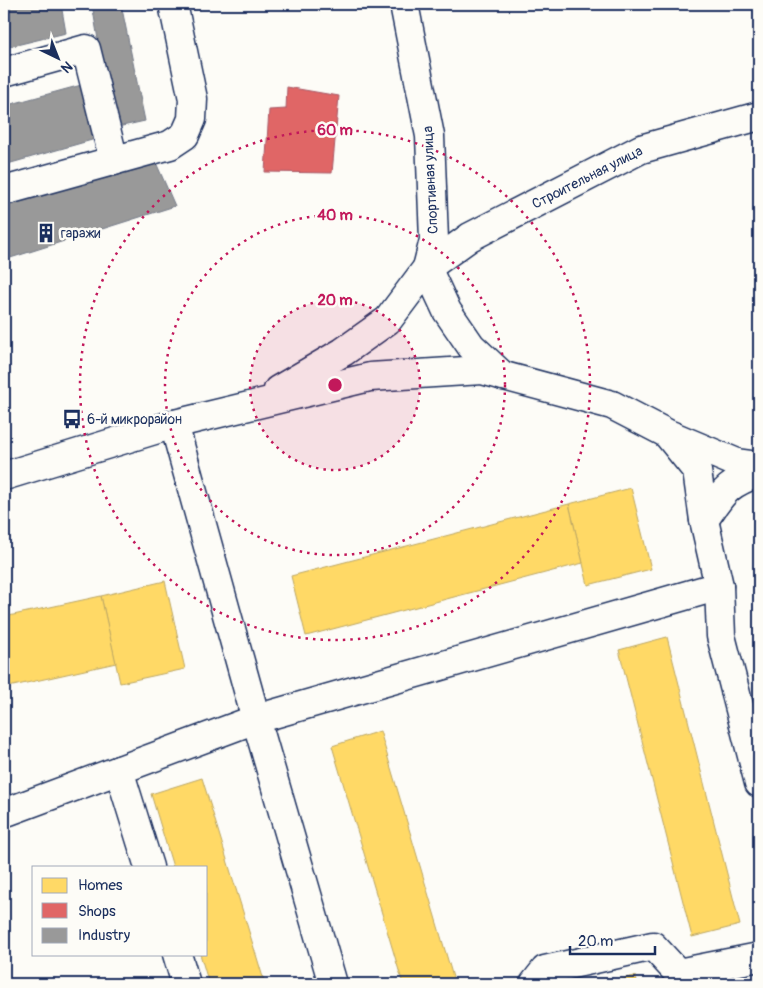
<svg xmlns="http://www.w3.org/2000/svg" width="763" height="988" viewBox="0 0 763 988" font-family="Pangolin,sans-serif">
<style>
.homes{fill:#ffd966;stroke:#bba664}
.shops{fill:#e06666;stroke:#a55664}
.industry{fill:#999;stroke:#737987}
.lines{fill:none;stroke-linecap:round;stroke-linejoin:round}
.minor-casing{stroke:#1b2f5e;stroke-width:31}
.minor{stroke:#fdfcf7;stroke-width:28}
.ring{fill:none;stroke:#c2185b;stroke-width:2.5;stroke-dasharray:2.5 5}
.labels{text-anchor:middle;stroke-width:5;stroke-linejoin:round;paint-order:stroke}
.street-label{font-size:14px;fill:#1b2f5e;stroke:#fdfcf7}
.poi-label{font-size:14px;fill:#1b2f5e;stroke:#fdfcf7;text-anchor:start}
.centre{fill:#c2185b;stroke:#fdfcf7;stroke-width:2.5}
.ring-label{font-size:15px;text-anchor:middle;font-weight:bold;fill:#c2185b;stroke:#fdfcf7;stroke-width:5;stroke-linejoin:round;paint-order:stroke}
</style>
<rect width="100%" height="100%" fill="#fdfcf7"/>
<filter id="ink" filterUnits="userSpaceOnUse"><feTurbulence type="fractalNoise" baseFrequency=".02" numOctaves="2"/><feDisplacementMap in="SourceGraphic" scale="10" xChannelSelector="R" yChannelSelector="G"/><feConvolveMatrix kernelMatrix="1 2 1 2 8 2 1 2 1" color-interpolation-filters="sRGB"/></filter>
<g filter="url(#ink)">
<g class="homes">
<path d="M631 488 651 569 588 585 569 504Z"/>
<path d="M569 504 583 563 306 636 291 576Z"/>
<path d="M165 581 185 669 120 683 101 596Z"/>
<path d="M101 596 116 663 4 688V617Z"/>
<path d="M667 637 740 925 692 937 619 650Z"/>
<path d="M380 731 455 984H403L332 746Z"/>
<path d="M202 778 265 984H209L200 954H206V867H173L151 794Z"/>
<path d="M635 976 638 984H601Z"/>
</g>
<path class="shops" d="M287 87 339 96 332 173 265 172 269 110 286 109Z"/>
<g class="industry">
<path d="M4 4H61L66 33 4 48Z"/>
<path d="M92 4H121L145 121 113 128Z"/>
<path d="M85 84 99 138 4 165V106Z"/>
<path d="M154 158 175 206 4 260V201Z"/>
</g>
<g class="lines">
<defs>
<g id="minor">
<path d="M404 4 430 136 434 240 427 268"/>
<path d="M4 72 86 49 114 161"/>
<path d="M4 191 170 145 185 135 192 119 193 99 173 4"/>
<path d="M427 268 447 311 471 346 503 376"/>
<path d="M278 390 343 352 388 320 427 268 470 237 641 149 759 116"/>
<path d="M174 424 256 719 333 984"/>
<path d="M668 435 697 471 704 520 719 586 721 636 759 783"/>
<path d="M4 476 174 424 370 377 482 370 612 405 668 434 737 463 759 466"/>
<path d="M704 520C723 493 726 484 759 473"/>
<path d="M119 770 149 867"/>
<path d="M4 813 256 719 719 586"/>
<path d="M177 954 186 984"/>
<path d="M534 984 545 970 653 946 678 973 759 957"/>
</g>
</defs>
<use href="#minor" class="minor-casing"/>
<use href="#minor" class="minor"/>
</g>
</g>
<circle cx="335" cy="385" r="85" fill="#c2185b" fill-opacity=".12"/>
<g class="ring">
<circle cx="335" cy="385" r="85"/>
<circle cx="335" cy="385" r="170"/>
<circle cx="335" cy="385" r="255"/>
</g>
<defs>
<symbol id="building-bare" viewBox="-9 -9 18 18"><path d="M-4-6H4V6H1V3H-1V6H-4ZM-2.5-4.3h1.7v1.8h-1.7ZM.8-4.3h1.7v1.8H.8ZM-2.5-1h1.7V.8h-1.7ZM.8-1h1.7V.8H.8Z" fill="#1b2f5e" stroke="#fdfcf7" stroke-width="2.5" paint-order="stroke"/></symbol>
<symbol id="bus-bare" viewBox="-9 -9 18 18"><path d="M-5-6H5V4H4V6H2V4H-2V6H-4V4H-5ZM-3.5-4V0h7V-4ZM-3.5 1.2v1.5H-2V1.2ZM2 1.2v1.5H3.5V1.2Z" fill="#1b2f5e" stroke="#fdfcf7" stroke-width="2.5" paint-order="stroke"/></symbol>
</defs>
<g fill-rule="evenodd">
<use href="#building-bare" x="32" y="219" width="28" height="28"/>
<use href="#bus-bare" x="58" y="405" width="28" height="28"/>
</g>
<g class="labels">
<g class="street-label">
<text transform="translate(587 177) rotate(-27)" y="5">Строительная улица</text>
<text transform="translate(430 180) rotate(-93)" y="5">Спортивная улица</text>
</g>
<g class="poi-label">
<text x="61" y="238">гаражи</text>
<text x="87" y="424">6-й микрорайон</text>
</g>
</g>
<circle cx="335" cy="385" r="8" class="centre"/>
<g class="ring-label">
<text x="335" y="135">60 m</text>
<text x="335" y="220">40 m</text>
<text x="335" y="305">20 m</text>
</g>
<rect width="763" height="988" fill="none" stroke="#fdfcf7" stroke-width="20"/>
<rect x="10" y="10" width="743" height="968" fill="none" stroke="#1b2f5e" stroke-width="2" filter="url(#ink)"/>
<rect x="32" y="866" width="175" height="90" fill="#fdfcf7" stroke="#a3aaba"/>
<rect x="42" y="878" width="25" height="15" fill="#ffd966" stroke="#a3aaba"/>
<text x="78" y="890" font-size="15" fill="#1b2f5e">Homes</text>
<rect x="42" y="903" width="25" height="15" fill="#e06666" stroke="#a3aaba"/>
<text x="78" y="916" font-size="15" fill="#1b2f5e">Shops</text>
<rect x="42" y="928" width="25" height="15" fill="#999999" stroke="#a3aaba"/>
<text x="78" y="940" font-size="15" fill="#1b2f5e">Industry</text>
<g transform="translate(58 58) rotate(137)" stroke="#fdfcf7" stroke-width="4" paint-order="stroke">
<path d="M0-4L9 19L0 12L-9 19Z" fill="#1b2f5e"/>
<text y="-8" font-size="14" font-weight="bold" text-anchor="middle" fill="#1b2f5e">N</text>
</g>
<path d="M570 946v8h85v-8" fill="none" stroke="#1b2f5e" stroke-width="2.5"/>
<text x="578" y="946" font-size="15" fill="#1b2f5e" stroke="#fdfcf7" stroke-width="4" paint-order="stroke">20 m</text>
</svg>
